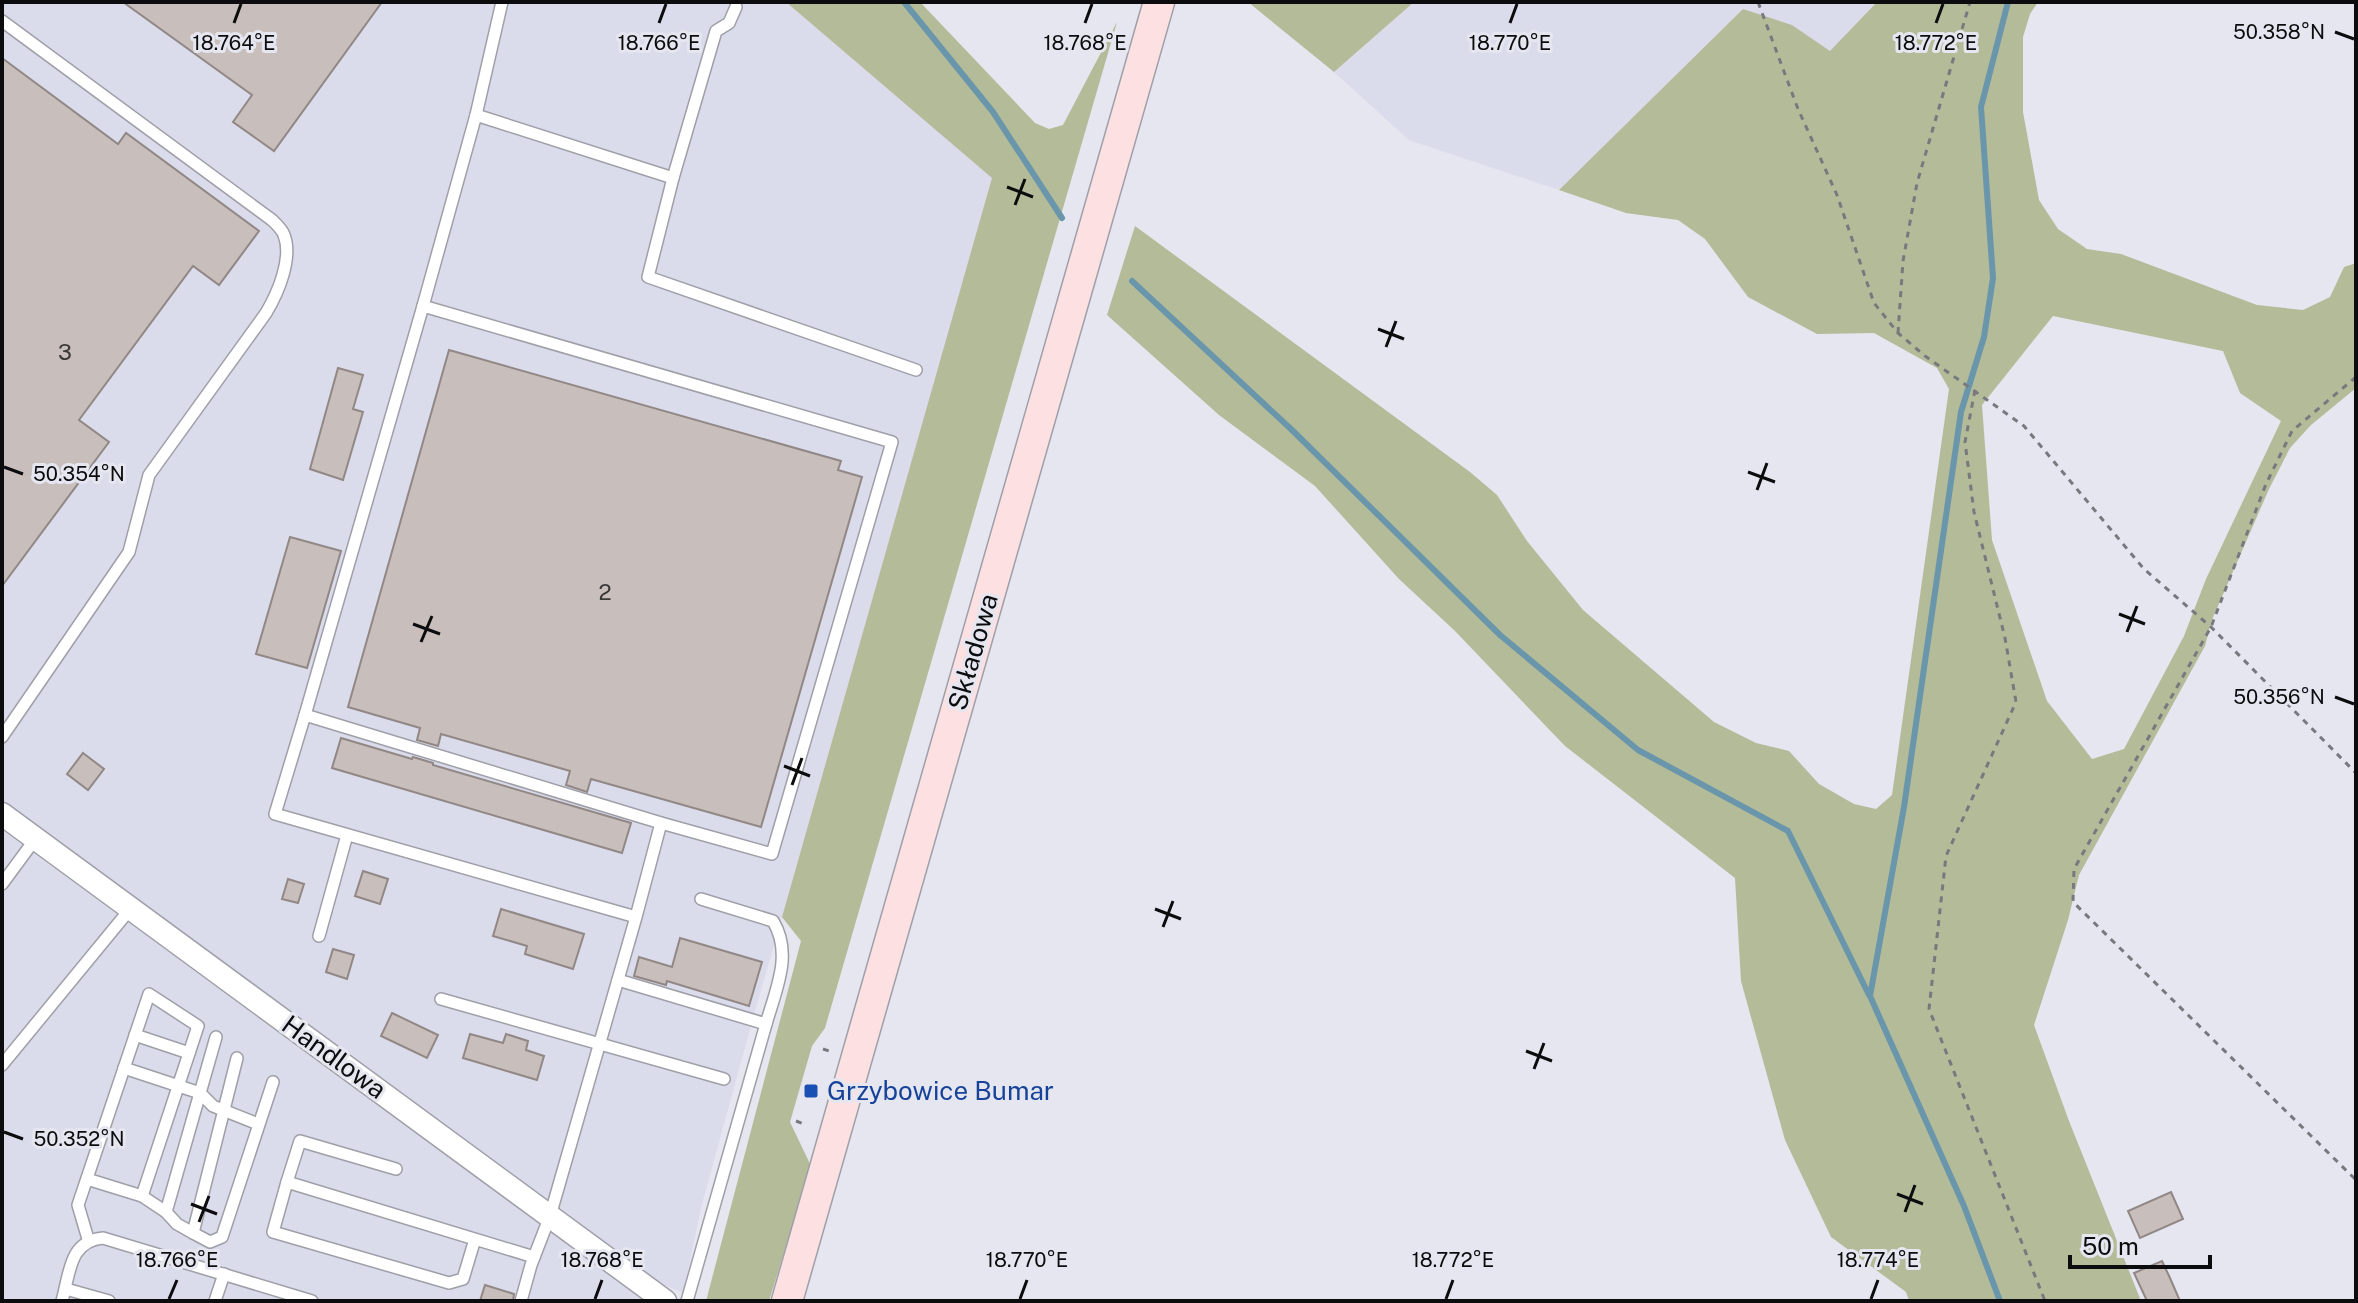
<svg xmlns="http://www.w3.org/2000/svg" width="2358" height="1303" viewBox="0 0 2358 1303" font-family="'Public Sans',sans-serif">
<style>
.built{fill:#dadbeb}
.green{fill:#b4bb99;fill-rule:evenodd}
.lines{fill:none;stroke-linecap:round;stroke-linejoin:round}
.stream{stroke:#6a96ac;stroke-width:6}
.building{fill:#c8bebb;stroke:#918885;stroke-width:2}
.service-casing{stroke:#9f9fa8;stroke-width:14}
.minor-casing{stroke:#9f9fa8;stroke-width:25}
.secondary-casing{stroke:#9f9fa8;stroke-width:33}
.path{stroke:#78797e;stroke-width:3;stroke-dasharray:6 6;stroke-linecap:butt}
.service{stroke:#fff;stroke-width:11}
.minor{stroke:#fff;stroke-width:22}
.secondary{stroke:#fce0e2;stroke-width:30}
.ticks{fill:none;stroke:#0c0c0e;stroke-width:3}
.transit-dot{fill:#1a4fb4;stroke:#e5e6ef;stroke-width:3}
.labels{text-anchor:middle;stroke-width:6;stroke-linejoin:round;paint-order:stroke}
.number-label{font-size:22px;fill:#3b3839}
.street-label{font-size:26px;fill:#0c0c0e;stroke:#e5e6ef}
.transit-label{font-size:26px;fill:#164399;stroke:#e5e6ef;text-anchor:start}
.ticks-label{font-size:20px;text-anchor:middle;fill:#0c0c0e;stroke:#e5e6ef;stroke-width:6;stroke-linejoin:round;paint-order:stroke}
</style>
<rect width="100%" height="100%" fill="#e5e6ef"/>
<g class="built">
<path d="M2 2H786L993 178 755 1011 702 1204 683 1293 650 1279 2 803Z"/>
<path d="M1414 2H1877L1830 51 1792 25 1743 9 1559 190 1409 140 1334 72Z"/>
<path d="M2 830 644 1301H2Z"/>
</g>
<g class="green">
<path d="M786 2H920L1035 123 1049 129 1063 125 1117 22 825 1028 812 1046 790 1122 811 1166 769 1301H706L801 941 782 917 992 178Z"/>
<path d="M1248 2H1414L1334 72Z"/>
<path d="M1877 2H2038L2030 14 2023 37V112L2039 200 2058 229 2087 249 2121 254 2257 305 2303 310 2330 297 2344 267 2356 263V388L2311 425 2290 448 2269 489 2211 622 2205 646 2079 875 2068 920 2034 1025 2069 1121 2141 1301H1909L1906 1292 1831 1237 1785 1140 1741 981 1735 878 1565 746 1455 631 1399 579 1315 486 1219 415 1107 315 1135 226 1470 472 1497 495 1527 541 1583 610 1714 722 1756 743 1789 751 1819 784 1854 804 1876 809 1892 795 1949 389 1937 368 1874 333 1817 334 1748 297 1705 239 1678 220 1626 213 1559 190 1743 9 1792 25 1830 51ZM2053 316 2223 351 2240 393 2281 421 2206 579 2184 636 2124 749 2092 759 2047 701 1992 540 1982 405Z"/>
</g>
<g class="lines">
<g class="stream">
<path d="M904 2 993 112 1062 218"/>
<path d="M1132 281 1292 430 1500 635 1638 750 1788 831 1869 995"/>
<path d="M2000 1301 1964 1206 1870 996 1904 807 1961 412 1984 337 1993 278 1981 107 2008 2"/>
</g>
</g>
<g class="building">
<path d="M123 2H382L274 151 233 122 252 95Z"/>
<path d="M2 58 118 144 126 133 259 231 219 285 193 266 79 420 109 442 2 586Z"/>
<path d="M449 350 841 461 838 470 862 477 761 827 591 779 587 792 566 785 570 771 441 734 438 746 417 740 420 728 348 707Z"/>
<path d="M338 368 363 375 353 409 363 412 343 480 310 469Z"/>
<path d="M290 537 341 551 307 668 256 654Z"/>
<path d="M341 738 412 759 413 757 433 763V765L631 823 622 853 332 768Z"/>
<path d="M83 753 104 769 88 790 67 774Z"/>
<path d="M363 871 388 879 380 904 355 896Z"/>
<path d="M288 879 304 884 298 903 282 899Z"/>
<path d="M501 909 584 934 573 969 525 954 527 946 493 936Z"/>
<path d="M680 938 762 962 749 1006 667 981 666 985 634 976 639 957 672 967Z"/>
<path d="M333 949 354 955 347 979 326 972Z"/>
<path d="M392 1013 438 1035 427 1058 381 1036Z"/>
<path d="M470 1034 503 1043 506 1034 528 1041 526 1050 544 1056 537 1080 463 1058Z"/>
<path d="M2171 1192 2183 1219 2140 1238 2128 1211Z"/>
<path d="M2162 1261 2170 1278 2180 1301H2147L2134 1273Z"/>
<path d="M485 1285 514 1294 513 1301H480Z"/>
</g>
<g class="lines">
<defs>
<g id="service">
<path d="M2 21 272 220C276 224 282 229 284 235 293 258 278 293 266 313L149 475 129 552 2 737"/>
<path d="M476 115 673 178 716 31 729 23 736 7"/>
<path d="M673 178 648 277 916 370"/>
<path d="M423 306 476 115 502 2"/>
<path d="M305 715 423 306 892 442 772 854 661 823"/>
<path d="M2 884 36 838"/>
<path d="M701 899 773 921C793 954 776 989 766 1024"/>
<path d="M319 936 347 835"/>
<path d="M618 980 766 1024 687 1301"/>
<path d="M441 999 724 1079"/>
<path d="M135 1035 189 1053"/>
<path d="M2 1065 131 908"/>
<path d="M124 1068 200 1093 213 1106 258 1124"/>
<path d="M87 1179 142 1196 198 1026 149 994 78 1205 88 1239"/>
<path d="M287 1182 300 1141 396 1169"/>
<path d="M142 1196 166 1212 216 1037"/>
<path d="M166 1212 177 1224 193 1233 237 1058"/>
<path d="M193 1233 210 1242 222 1237 273 1082"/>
<path d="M475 1239 463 1279 449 1283 273 1232 287 1182 534 1257"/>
<path d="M66 1289 109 1301"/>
<path d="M62 1301C70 1273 69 1241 103 1238L312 1301"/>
<path d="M215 1301 224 1274"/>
<path d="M521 1301 531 1265 550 1216 636 917 275 814 305 715 661 823 636 917"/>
</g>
<path id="minor" d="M2 814 665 1301"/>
<path id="secondary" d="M787 1301 1159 2"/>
</defs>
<use href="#service" class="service-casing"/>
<use href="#minor" class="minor-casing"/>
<use href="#secondary" class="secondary-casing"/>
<g class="path">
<path d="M1758 2 1798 109 1837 195 1874 303 1898 333 1925 356 2024 426 2144 569 2211 627 2356 773"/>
<path d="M1898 333 1903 261 1917 183 1970 2"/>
<path d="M2356 377 2292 431 2266 484 2211 627 2074 869 2073 902 2356 1180"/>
<path d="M1975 390 1965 442 1974 512 2005 638 2016 702 1946 856 1929 1009 2045 1301"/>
<path d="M823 1049 829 1051"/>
<path d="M796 1121 807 1125"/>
</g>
<use href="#service" class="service"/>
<use href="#minor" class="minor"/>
<use href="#secondary" class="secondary"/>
</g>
<path class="ticks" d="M234 23 241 4M659 23 666 4M1085 23 1092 4M1510 23 1517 4M1936 23 1943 4M2335 32 2354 39M1007 187 1033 197M1015 205 1025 179M1378 329 1404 339M1386 347 1396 321M4 467 23 474M1748 472 1775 482M1757 490 1767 463M2119 614 2145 624M413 624 440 634M2127 632 2137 606M421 642 432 616M2335 697 2354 704M784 766 810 776M792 785 802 758M1155 909 1181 919M1163 927 1173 901M1526 1051 1552 1061M1534 1069 1544 1043M4 1132 23 1139M1897 1194 1923 1204M191 1204 217 1214M1905 1212 1915 1185M199 1222 209 1196M169 1299 177 1280M595 1299 602 1280M1020 1299 1027 1280M1446 1299 1453 1280M1871 1299 1878 1280"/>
<rect class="transit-dot" x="803" y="1083" width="16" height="16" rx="4"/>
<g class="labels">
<g class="number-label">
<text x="65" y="360">3</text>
<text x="605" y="600">2</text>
</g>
<g class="street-label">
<text transform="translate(973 652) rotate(-74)" y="9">Składowa</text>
<text transform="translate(334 1057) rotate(36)" y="9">Handlowa</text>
</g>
<g class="transit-label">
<text x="827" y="1100">Grzybowice Bumar</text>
</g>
</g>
<g class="ticks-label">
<text x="2279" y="39">50.358°N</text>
<text x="234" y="50">18.764°E</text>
<text x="659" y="50">18.766°E</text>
<text x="1085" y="50">18.768°E</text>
<text x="1510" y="50">18.770°E</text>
<text x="1936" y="50">18.772°E</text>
<text x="79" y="481">50.354°N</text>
<text x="2279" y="704">50.356°N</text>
<text x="79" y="1146">50.352°N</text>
<text x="177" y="1267">18.766°E</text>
<text x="602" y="1267">18.768°E</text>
<text x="1027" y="1267">18.770°E</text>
<text x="1453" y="1267">18.772°E</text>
<text x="1878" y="1267">18.774°E</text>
</g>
<rect width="2358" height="1303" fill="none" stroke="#0c0c0e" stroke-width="8"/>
<path d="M2070 1255v12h140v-12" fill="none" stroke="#0c0c0e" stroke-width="4"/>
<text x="2082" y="1255" font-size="24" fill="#0c0c0e" stroke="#e5e6ef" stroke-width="6" paint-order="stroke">50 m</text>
</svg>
